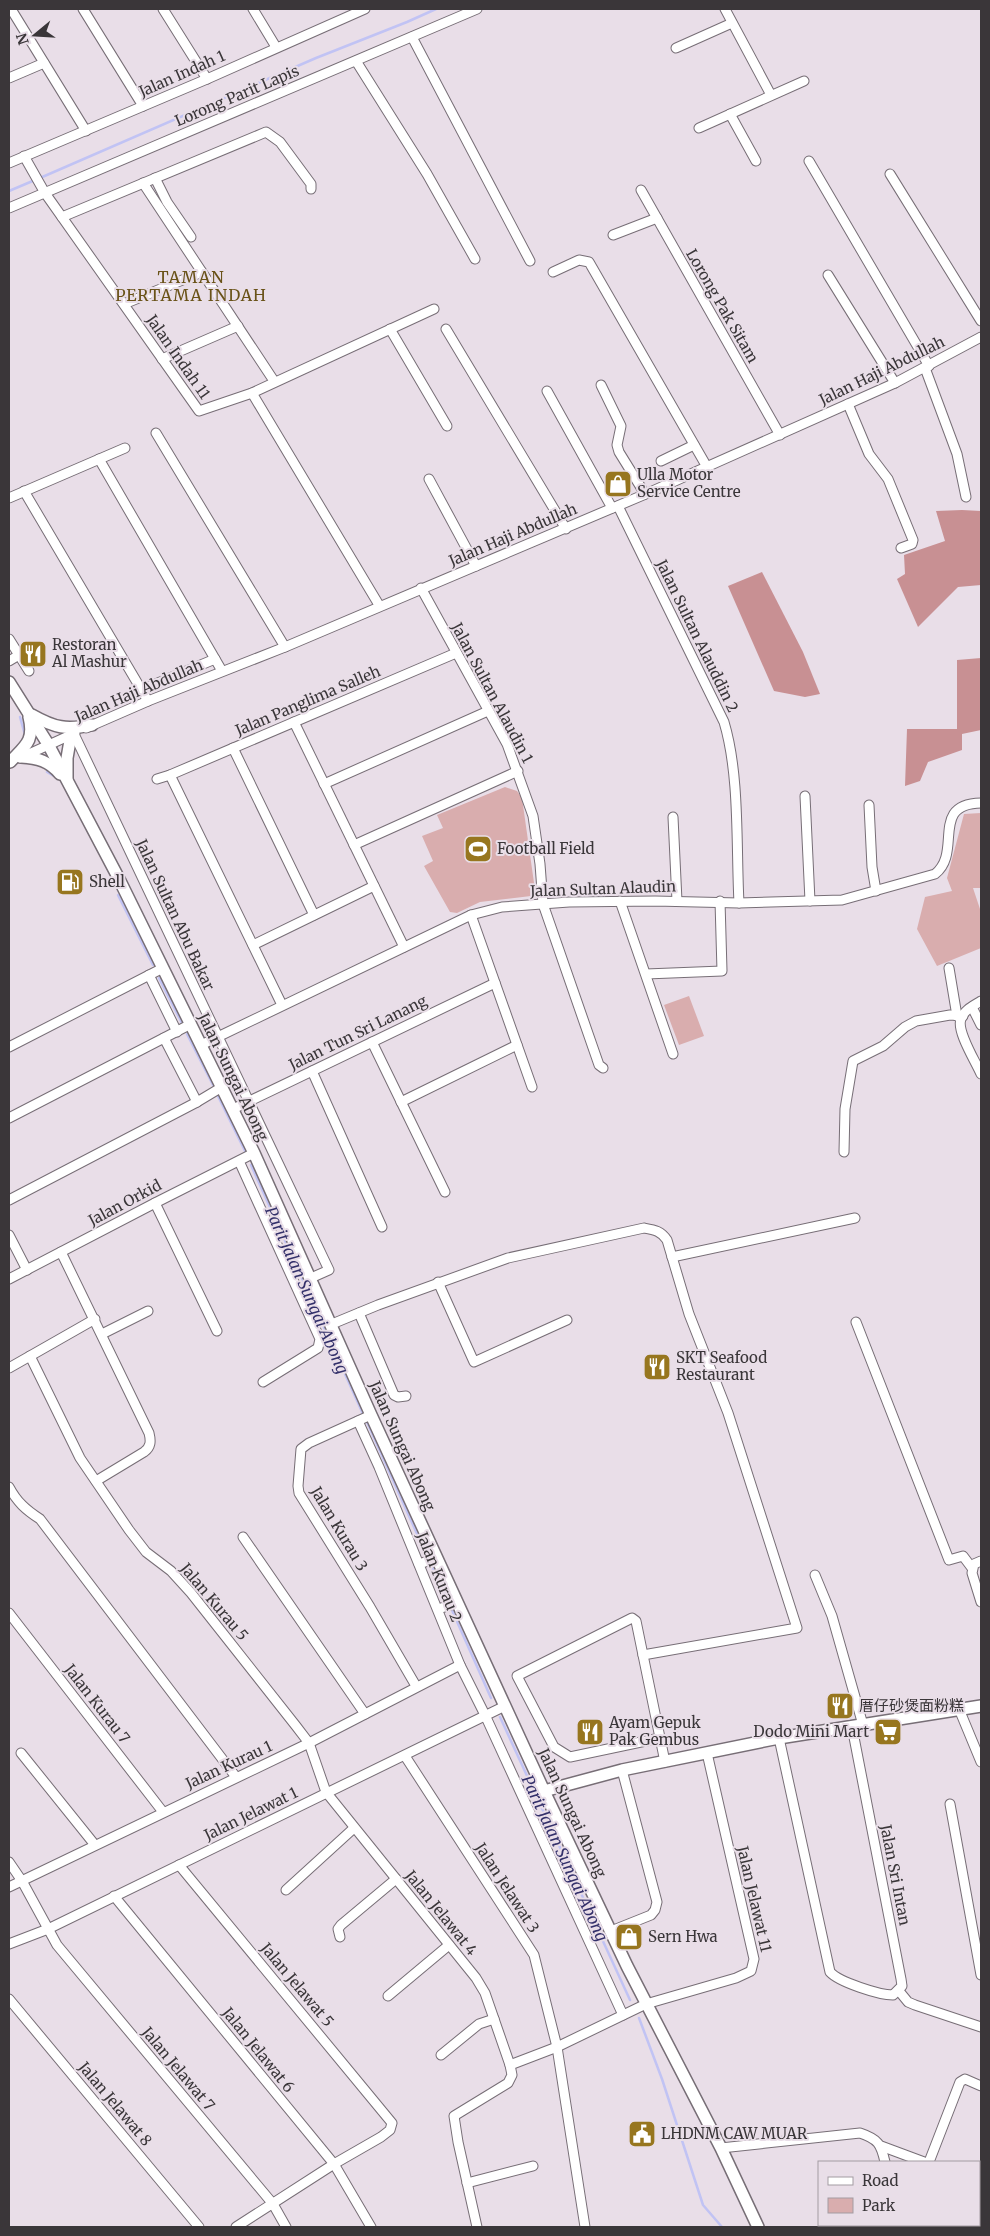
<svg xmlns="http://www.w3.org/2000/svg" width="990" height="2236" viewBox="0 0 990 2236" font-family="Merriweather,'Noto Sans SC',serif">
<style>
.green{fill:#d9adae}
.forest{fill:#c89093}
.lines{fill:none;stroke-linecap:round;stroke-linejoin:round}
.stream{stroke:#c1c3f4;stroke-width:2.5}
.minor-casing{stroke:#776e76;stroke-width:11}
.tertiary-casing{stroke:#776e76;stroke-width:14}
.minor{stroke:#fff;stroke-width:9}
.tertiary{stroke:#fff;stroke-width:11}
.labels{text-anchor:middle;stroke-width:4;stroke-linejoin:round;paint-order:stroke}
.street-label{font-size:15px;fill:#3a3639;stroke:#e9dee8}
.poi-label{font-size:15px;fill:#3a3639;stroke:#e9dee8;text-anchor:start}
.neighbourhood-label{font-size:16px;letter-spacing:1px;fill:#695218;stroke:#e9dee8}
.water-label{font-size:16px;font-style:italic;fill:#33306a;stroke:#e9dee8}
</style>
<rect width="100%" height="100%" fill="#e9dee8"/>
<g class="green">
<path d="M505 787 517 791 522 798 535 890 531 896 480 902 457 913 450 912 424 866 433 861 422 836 443 828 437 815Z"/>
<path d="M981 813V888H973L981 912V948L937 966 917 929 925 897 952 891 947 878 964 814Z"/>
<path d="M689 996 704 1036 679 1045 664 1005Z"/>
</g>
<g class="forest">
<path d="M962 510 981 511V585L958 587 918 627 897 579 905 574 904 555 945 541 936 511Z"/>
<path d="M762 572 803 652 820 694 805 697 774 691 728 586Z"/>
<path d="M981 658V730L962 734V750L928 762 920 781 905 786 907 729H957V660Z"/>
</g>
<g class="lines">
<g class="stream">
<path d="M40 178 316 58 407 22 436 9"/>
<path d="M9 191 35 180"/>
<path d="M20 717 25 735"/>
<path d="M47 772 54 776"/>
<path d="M118 895 153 965"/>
<path d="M159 978 182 1023"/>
<path d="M187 1034 213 1085"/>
<path d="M218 1096 246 1153"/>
<path d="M251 1165 363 1414"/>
<path d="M367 1422 448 1603"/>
<path d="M451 1608 491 1698"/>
<path d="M500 1717 630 2000"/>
<path d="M639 2018 662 2079 703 2205 722 2227"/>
</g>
<defs>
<g id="minor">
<path d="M11 9 86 131"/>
<path d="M83 9 143 106"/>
<path d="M163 9 207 79"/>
<path d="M253 9 276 47"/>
<path d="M725 9 771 95"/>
<path d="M412 37 530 261"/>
<path d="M676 48 732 23"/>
<path d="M356 61 427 174 475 259"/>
<path d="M9 78 44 63"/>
<path d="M730 114 756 161"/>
<path d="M699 128 804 81"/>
<path d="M24 156 45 193 199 411 252 393 434 309"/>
<path d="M809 161 929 366"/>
<path d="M9 163 207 79 365 9"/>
<path d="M890 174 981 321"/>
<path d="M155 178 167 202 191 237"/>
<path d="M143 183 274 381"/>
<path d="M641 190 780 435"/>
<path d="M9 208 477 9"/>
<path d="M62 217 266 132 280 142 311 184V189"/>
<path d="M613 235 657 218"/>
<path d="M553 272 579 260 589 262 707 467"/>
<path d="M828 275 895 383"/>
<path d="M124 304 202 272"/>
<path d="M390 329 447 426"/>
<path d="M446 329 566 529"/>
<path d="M162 359 238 326"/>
<path d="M925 368 957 454 966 497"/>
<path d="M601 385 621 426 617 445 619 452 645 494"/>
<path d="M547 391 612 508"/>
<path d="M252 393 379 605"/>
<path d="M848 404 869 454 888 479 913 540 912 544 901 548"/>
<path d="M156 433 285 647"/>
<path d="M99 459 222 671"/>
<path d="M661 461 694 445"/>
<path d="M429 479 476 566"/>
<path d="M24 491 148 701"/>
<path d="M9 498 125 448"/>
<path d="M618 506 724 722C740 775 736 847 739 903"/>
<path d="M421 588 507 744 533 816 540 864 543 904 599 1065 603 1068"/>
<path d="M9 639 29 671"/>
<path d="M9 661 19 655"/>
<path d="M141 690 215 659"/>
<path d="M294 722 404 947"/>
<path d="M86 728 148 701 285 647 648 493 895 383 981 337"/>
<path d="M74 734 329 1270 311 1278"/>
<path d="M233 748 314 915"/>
<path d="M20 758 75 733"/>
<path d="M170 775 282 1005"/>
<path d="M157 779 170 775 456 653"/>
<path d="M324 784 488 711"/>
<path d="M805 796 810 901"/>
<path d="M869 805 872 867 876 891"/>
<path d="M673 817 677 901"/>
<path d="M354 845 518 771"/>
<path d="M620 901 673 1054"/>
<path d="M471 915 532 1087"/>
<path d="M253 945 374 886"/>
<path d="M949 968 957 1016"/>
<path d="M646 974 722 971 720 901"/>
<path d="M149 975 177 1032"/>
<path d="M981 1001C973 1006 964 1010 961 1019 956 1031 976 1062 981 1074"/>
<path d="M972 1007 981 1025"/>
<path d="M164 1038 197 1102"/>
<path d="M372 1042 445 1192"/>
<path d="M201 1045 471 915 502 907 569 902 655 901 739 903 842 900 935 874C963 852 929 804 981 803"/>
<path d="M9 1047 163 968"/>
<path d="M312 1071 382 1227"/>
<path d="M401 1102 517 1045"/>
<path d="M233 1109 495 983"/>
<path d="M9 1118 191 1024"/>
<path d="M844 1152 845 1109 853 1061 883 1046 905 1027 916 1021 950 1015 963 1016"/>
<path d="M239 1161 320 1339 318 1348 263 1382"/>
<path d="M9 1200 197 1102 222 1087"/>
<path d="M155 1203 217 1331"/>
<path d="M9 1235 27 1270"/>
<path d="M61 1252 149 1433C151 1441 151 1447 144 1452L96 1481"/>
<path d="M672 1257 855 1218"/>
<path d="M9 1279 155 1203 254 1153"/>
<path d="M438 1282 474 1362 567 1320"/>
<path d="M359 1313 394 1395 398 1397 406 1396"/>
<path d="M856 1322 949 1560 963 1556 972 1568"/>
<path d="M332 1324 378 1305 508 1258 644 1228C655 1230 661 1231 667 1240L689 1314 728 1413 797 1628 643 1655"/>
<path d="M102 1334 148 1311"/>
<path d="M30 1356 80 1458 129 1530 146 1552 171 1571 191 1593 296 1726 309 1743 326 1792 476 1978 485 1993 510 2065 512 2075 508 2083 454 2116 458 2142 477 2227"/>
<path d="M9 1368 95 1319"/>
<path d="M371 1415 309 1443 301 1449 298 1486 299 1493 370 1607 416 1686"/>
<path d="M358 1421 379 1467 460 1665 485 1715 623 2015"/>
<path d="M9 1487C17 1502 26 1510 40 1519L236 1777"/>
<path d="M243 1537 365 1714"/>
<path d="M981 1561 974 1564 972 1573 981 1602"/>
<path d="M419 1564 437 1558"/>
<path d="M815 1575 832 1616 863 1725"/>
<path d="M438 1609 457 1603"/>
<path d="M9 1613 163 1812"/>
<path d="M959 1709 981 1762"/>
<path d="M660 1738 570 1757 554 1747 517 1676 632 1618 636 1621 665 1762"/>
<path d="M779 1738 830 1972C839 1982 879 1995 893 1995L902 1986 901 1979 852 1727"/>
<path d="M21 1753 95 1845"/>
<path d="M405 1756 534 1955 557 2047 585 2227"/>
<path d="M950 1804 981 1975"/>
<path d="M9 1862 22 1881 57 1945 273 2204 286 2227"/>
<path d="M179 1865 392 2123 390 2130 381 2137 334 2164 236 2227"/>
<path d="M9 1887 309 1743 460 1665"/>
<path d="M286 1890 354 1828"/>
<path d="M114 1896 334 2164 371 2227"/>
<path d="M611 1931 651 1915 655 1910 657 1902 622 1770"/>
<path d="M340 1937 338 1929 341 1925 396 1879"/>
<path d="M9 1944 48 1929 505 1706"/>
<path d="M899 1991 908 2002 915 2005 981 2027"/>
<path d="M388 1996 449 1945"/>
<path d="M9 1999 199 2227"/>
<path d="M441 2055 479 2024 494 2019"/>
<path d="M510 2065 557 2047 646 2004 736 1978 751 1971 754 1959 707 1753"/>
<path d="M881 2146 924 2162"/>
<path d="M721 2148 860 2133C878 2139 881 2144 885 2162"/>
<path d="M929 2162 960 2082 965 2079 981 2086"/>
<path d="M979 2182 981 2183"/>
<path d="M467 2183 533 2166"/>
<path d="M892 2225V2227"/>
</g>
<g id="tertiary">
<path d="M9 682 48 744 118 877 254 1153 371 1415 544 1791 627 1966 721 2148 758 2227"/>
<path d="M32 715C55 728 66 730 92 725"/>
<path d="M21 757C38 758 49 761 60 774"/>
<path d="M10 762C25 746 35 741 29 717"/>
<path d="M67 778V758L71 735"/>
<path d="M544 1791 622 1770 779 1738 981 1706"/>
</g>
</defs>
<use href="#minor" class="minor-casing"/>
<use href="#tertiary" class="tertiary-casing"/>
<use href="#minor" class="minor"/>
<use href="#tertiary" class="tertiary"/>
</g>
<defs>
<symbol id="shop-square" viewBox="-11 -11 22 22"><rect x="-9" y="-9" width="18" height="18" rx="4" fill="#97761f" stroke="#e9dee8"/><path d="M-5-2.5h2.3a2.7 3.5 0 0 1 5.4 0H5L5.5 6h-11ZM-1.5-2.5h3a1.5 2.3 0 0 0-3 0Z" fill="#fff"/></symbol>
<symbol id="restaurant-square" viewBox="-11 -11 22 22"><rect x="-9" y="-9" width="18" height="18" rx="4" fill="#97761f" stroke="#e9dee8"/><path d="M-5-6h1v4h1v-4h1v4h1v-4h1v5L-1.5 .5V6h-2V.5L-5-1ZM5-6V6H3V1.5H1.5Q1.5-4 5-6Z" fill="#fff"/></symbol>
<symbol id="stadium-square" viewBox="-11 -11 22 22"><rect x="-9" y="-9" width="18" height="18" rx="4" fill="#97761f" stroke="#e9dee8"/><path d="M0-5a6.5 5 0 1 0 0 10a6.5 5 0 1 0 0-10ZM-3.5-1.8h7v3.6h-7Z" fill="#fff"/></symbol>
<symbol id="fuel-square" viewBox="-11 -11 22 22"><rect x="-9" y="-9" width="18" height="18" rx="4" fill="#97761f" stroke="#e9dee8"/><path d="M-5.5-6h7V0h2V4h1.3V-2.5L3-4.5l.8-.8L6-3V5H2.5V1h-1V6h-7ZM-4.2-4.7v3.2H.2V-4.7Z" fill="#fff"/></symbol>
<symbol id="supermarket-square" viewBox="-11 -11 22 22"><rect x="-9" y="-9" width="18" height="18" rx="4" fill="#97761f" stroke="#e9dee8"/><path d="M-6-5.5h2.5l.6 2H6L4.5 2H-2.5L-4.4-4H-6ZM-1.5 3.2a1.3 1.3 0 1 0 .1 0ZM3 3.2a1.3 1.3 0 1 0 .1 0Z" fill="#fff"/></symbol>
<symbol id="civic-square" viewBox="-11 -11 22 22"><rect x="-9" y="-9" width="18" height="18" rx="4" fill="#97761f" stroke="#e9dee8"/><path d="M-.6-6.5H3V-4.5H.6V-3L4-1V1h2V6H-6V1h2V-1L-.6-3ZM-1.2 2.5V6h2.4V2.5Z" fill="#fff"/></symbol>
</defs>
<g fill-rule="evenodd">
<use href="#shop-square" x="602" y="468" width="32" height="32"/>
<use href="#restaurant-square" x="17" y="638" width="32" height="32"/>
<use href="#stadium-square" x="462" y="833" width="32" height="32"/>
<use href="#fuel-square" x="54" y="866" width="32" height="32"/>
<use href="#restaurant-square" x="641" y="1351" width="32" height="32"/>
<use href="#restaurant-square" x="824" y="1690" width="32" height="32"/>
<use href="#restaurant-square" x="574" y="1716" width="32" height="32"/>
<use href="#supermarket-square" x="872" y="1716" width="32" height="32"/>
<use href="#shop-square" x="613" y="1921" width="32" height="32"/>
<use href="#civic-square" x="626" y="2118" width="32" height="32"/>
</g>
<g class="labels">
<g class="street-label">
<text transform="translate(182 74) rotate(-24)" y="5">Jalan Indah 1</text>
<text transform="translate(237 96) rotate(-23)" y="5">Lorong Parit Lapis</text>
<text transform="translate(722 306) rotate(60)" y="5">Lorong Pak Sitam</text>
<text transform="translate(178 357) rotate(55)" y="5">Jalan Indah 11</text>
<text transform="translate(882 371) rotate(-26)" y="5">Jalan Haji Abdullah</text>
<text transform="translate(513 535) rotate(-23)" y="5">Jalan Haji Abdullah</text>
<text transform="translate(697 636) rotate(64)" y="5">Jalan Sultan Alauddin 2</text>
<text transform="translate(139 691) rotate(-23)" y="5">Jalan Haji Abdullah</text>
<text transform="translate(492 693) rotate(62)" y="5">Jalan Sultan Alaudin 1</text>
<text transform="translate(308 701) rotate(-23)" y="5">Jalan Panglima Salleh</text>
<text transform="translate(603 889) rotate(-2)" y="5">Jalan Sultan Alaudin</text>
<text transform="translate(175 915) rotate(65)" y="5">Jalan Sultan Abu Bakar</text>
<text transform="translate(358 1033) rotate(-26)" y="5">Jalan Tun Sri Lanang</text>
<text transform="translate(233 1077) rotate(64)" y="5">Jalan Sungai Abong</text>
<text transform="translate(125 1203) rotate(-28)" y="5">Jalan Orkid</text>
<text transform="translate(402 1446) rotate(66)" y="5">Jalan Sungai Abong</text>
<text transform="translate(339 1529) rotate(59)" y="5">Jalan Kurau 3</text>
<text transform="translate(439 1577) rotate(68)" y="5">Jalan Kurau 2</text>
<text transform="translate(214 1602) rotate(50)" y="5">Jalan Kurau 5</text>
<text transform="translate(97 1704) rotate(52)" y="5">Jalan Kurau 7</text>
<text transform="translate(229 1765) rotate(-25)" y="5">Jalan Kurau 1</text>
<text transform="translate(572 1813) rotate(65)" y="5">Jalan Sungai Abong</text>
<text transform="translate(251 1814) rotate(-26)" y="5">Jalan Jelawat 1</text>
<text transform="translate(895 1875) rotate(79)" y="5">Jalan Sri Intan</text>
<text transform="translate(507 1888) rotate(57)" y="5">Jalan Jelawat 3</text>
<text transform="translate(754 1899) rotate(77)" y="5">Jalan Jelawat 11</text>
<text transform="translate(441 1913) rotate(51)" y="5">Jalan Jelawat 4</text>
<text transform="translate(297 1985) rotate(50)" y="5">Jalan Jelawat 5</text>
<text transform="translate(258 2050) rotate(51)" y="5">Jalan Jelawat 6</text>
<text transform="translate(178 2069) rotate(50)" y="5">Jalan Jelawat 7</text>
<text transform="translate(115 2104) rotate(50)" y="5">Jalan Jelawat 8</text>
</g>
<g class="poi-label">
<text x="637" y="480">Ulla Motor<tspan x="637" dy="17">Service Centre</tspan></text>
<text x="52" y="650">Restoran<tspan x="52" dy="17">Al Mashur</tspan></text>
<text x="497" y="854">Football Field</text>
<text x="89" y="887">Shell</text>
<text x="676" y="1363">SKT Seafood<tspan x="676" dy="17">Restaurant</tspan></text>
<text x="859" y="1711">厝仔砂煲面粉糕</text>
<text x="609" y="1728">Ayam Gepuk<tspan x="609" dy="17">Pak Gembus</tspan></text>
<text x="869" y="1737" text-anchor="end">Dodo Mini Mart</text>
<text x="648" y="1942">Sern Hwa</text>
<text x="661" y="2139">LHDNM CAW MUAR</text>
</g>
<g class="neighbourhood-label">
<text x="191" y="283">TAMAN<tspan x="191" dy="18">PERTAMA INDAH</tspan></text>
</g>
<g class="water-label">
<text transform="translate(307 1290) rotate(66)" y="6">Parit Jalan Sungai Abong</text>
<text transform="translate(565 1858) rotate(65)" y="6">Parit Jalan Sungai Abong</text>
</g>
</g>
<rect width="990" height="2236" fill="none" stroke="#3a3639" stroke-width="20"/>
<rect x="818" y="2161" width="162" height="65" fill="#e9dee8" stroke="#a39ba2"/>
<rect x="828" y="2177" width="25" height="8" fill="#ffffff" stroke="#a39ba2"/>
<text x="862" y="2186" font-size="15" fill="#3a3639">Road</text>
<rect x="828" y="2198" width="25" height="15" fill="#d9adae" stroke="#a39ba2"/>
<text x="862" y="2211" font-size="15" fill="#3a3639">Park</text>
<g transform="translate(35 35) rotate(252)" stroke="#e9dee8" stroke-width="4" paint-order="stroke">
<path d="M0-4L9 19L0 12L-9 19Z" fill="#3a3639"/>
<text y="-8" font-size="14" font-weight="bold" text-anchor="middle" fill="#3a3639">N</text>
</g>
</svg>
